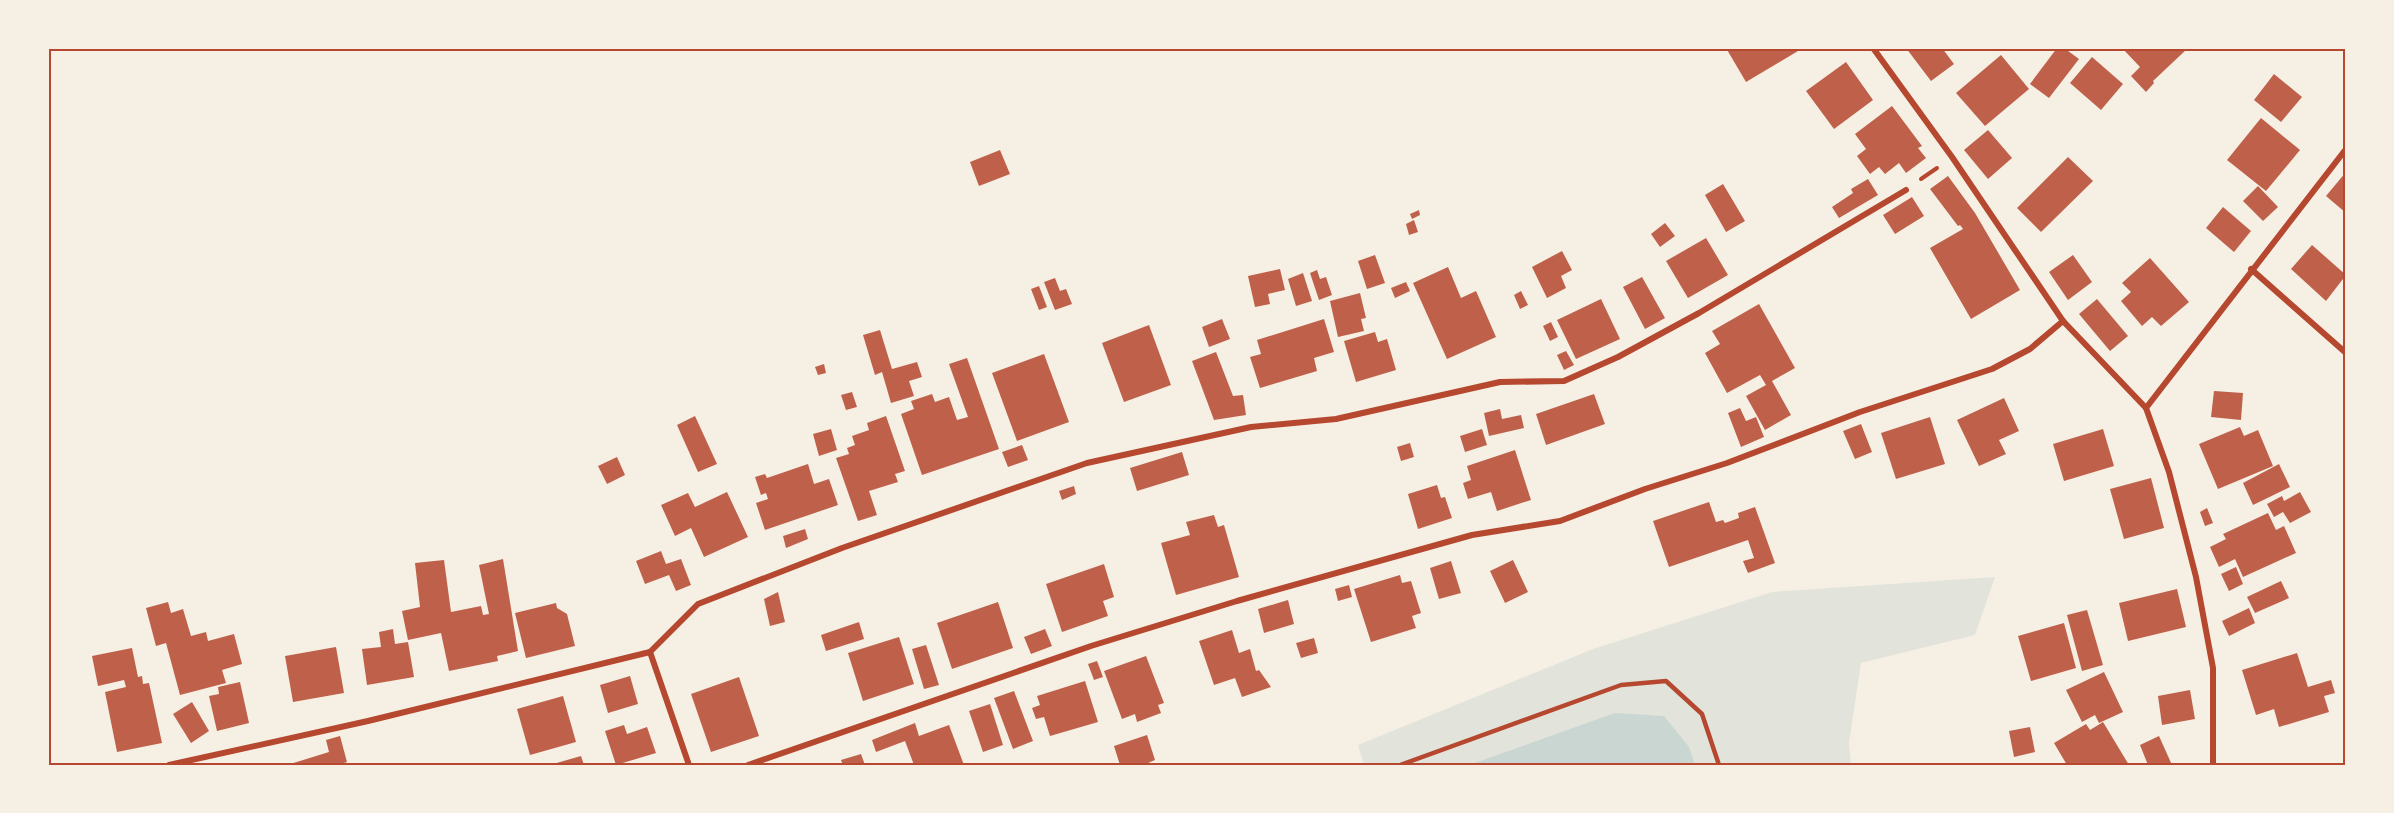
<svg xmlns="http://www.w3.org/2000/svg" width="2394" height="813" viewBox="0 0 2394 813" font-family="Barlow,sans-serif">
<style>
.green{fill:#e2e4dc}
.water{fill:#c9d6d2}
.building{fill:#bf614a}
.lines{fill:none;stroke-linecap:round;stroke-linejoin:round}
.path{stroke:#b5482f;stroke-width:4}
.service{stroke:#b5482f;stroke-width:4.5}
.minor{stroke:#b5482f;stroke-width:6}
.neatline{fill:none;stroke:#b5482f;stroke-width:2}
</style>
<rect width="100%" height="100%" fill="#f6efe4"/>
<path class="green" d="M1995 577 1975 635 1861 663 1849 743 1851 765H1364L1358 745 1593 649 1772 592Z"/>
<path class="water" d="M1615 713 1664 716 1689 747 1695 765H1469Z"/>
<g class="building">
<path d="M1726 48H1803L1746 82Z"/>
<path d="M1906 48H1942L1954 64 1931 81Z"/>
<path d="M2057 48H2064L2079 59 2049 98 2030 84Z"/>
<path d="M2122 48H2186L2187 49 2153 81 2154 83 2146 92 2131 76 2140 67Z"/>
<path d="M2001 55 2029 89 1985 126 1956 93Z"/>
<path d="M2092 57 2123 84 2101 110 2070 83Z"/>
<path d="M1846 62 1873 100 1834 129 1806 91Z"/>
<path d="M2274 74 2302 97 2281 122 2254 100Z"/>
<path d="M1892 106 1922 146 1918 148 1926 158 1906 173 1899 163 1885 174 1879 167 1870 174 1857 156 1866 149 1855 134Z"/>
<path d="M2261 118 2300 150 2266 191 2227 160Z"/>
<path d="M1988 130 2012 158 1988 179 1964 150Z"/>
<path d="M1000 150 1010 174 979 186 970 162Z"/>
<path d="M2068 157 2093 181 2041 232 2017 208Z"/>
<path d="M2346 172V213L2326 196Z"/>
<path d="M1948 176 1975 213 2020 290 1971 319 1930 248 1963 229 1960 225 1958 226 1930 189Z"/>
<path d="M1868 179 1878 195 1839 218 1832 207 1853 193 1851 189Z"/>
<path d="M1723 184 1745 221 1726 232 1705 195Z"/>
<path d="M2258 186 2278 207 2263 221 2243 201Z"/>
<path d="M1912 197 1924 216 1895 234 1883 215Z"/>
<path d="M2223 207 2251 231 2234 252 2206 228Z"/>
<path d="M1419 210 1420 215 1412 219 1410 214Z"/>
<path d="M1414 220 1418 232 1409 235 1406 224Z"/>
<path d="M1665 223 1675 236 1660 247 1651 234Z"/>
<path d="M1706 238 1728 275 1688 298 1666 261Z"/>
<path d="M2312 245 2346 275 2326 301 2291 269Z"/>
<path d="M1562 251 1572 270 1561 276 1566 288 1547 298 1532 267Z"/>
<path d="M1375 255 1385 283 1367 289 1358 261Z"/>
<path d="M2073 255 2092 282 2068 300 2049 272Z"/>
<path d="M2150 258 2189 302 2161 326 2152 317 2142 326 2121 301 2131 292 2122 283Z"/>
<path d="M1448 267 1461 298 1476 291 1496 337 1447 359 1413 283Z"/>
<path d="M1280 269 1285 290 1268 294 1270 304 1255 307 1248 276Z"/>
<path d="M1317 270 1320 279 1326 277 1332 295 1319 300 1310 273Z"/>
<path d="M1303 273 1312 301 1296 306 1288 279Z"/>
<path d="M1642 277 1665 318 1645 329 1623 287Z"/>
<path d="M1055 278 1060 291 1066 289 1072 304 1055 310 1044 282Z"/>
<path d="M1406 282 1410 291 1395 298 1391 288Z"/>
<path d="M1039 286 1047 307 1039 310 1031 289Z"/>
<path d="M1521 291 1528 305 1520 309 1514 295Z"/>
<path d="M1360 293 1366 318 1361 319 1364 331 1338 337 1330 301Z"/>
<path d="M1601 299 1620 339 1576 359 1557 320Z"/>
<path d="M2097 299 2128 336 2110 351 2079 314Z"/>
<path d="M1759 304 1795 368 1772 381 1791 415 1765 430 1746 396 1766 385 1760 375 1727 393 1705 353 1720 344 1712 331Z"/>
<path d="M1222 319 1230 339 1209 347 1202 327Z"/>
<path d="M1324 319 1334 352 1314 358 1317 371 1260 388 1250 357 1261 354 1257 340Z"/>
<path d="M1551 322 1558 337 1550 341 1543 326Z"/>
<path d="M1149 325 1171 385 1124 402 1102 343Z"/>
<path d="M880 330 892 369 917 362 922 377 909 381 914 396 891 403 882 372 875 375 863 335Z"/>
<path d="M1375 332 1378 342 1387 339 1396 370 1356 382 1344 341Z"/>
<path d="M1566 351 1574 365 1564 370 1557 355Z"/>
<path d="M1216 352 1233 396 1243 395 1246 415 1214 420 1192 361Z"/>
<path d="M1044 354 1069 422 1017 441 992 373Z"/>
<path d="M967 358 999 449 922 475 901 414 914 409 911 401 932 394 935 402 949 397 957 420 968 417 949 364Z"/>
<path d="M824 364 826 373 818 375 815 367Z"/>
<path d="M2214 391 2243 393 2241 420 2211 417Z"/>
<path d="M852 392 857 407 846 410 841 395Z"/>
<path d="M1594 394 1605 424 1546 445 1536 414Z"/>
<path d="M2004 398 2019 431 1999 440 2006 454 1979 466 1957 420Z"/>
<path d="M1740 408 1746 421 1756 417 1764 437 1741 447 1728 413Z"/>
<path d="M1500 409 1502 419 1521 415 1524 428 1489 436 1484 413Z"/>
<path d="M695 416 717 464 698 472 677 425Z"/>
<path d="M886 416 905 471 895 474 898 482 869 491 877 515 858 521 836 458 849 454 847 448 855 445 852 436 869 430 867 423Z"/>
<path d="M1930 417 1945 464 1896 479 1881 433Z"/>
<path d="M1861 424 1872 452 1855 459 1843 431Z"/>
<path d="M2240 427 2244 436 2258 430 2273 466 2218 489 2199 444Z"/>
<path d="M831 429 837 450 819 456 813 434Z"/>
<path d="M1482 429 1487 445 1465 452 1460 436Z"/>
<path d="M2103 429 2114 466 2064 481 2053 444Z"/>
<path d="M1410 443 1414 457 1401 461 1397 447Z"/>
<path d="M1022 445 1028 460 1008 467 1002 452Z"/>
<path d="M1515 450 1531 500 1497 511 1491 492 1468 499 1463 483 1471 480 1467 466Z"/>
<path d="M1182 452 1189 475 1137 491 1130 468Z"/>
<path d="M617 457 625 475 607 484 598 466Z"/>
<path d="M808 464 814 484 829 479 838 505 765 530 756 503 768 499 766 493 761 495 755 477 765 474 767 478Z"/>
<path d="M2279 464 2290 487 2253 505 2243 483Z"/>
<path d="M2151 478 2164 528 2124 539 2110 489Z"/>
<path d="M1437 485 1441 498 1445 497 1452 518 1418 529 1408 494Z"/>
<path d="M1074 486 1076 494 1062 500 1059 491Z"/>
<path d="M727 492 748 537 704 557 691 528 675 536 661 505 688 493 695 507Z"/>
<path d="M2300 492 2311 512 2290 523 2283 512 2274 517 2267 504 2282 496 2284 501Z"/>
<path d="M1709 502 1716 522 1723 520 1725 523 1739 518 1738 513 1755 507 1775 563 1748 573 1743 561 1754 558 1748 540 1669 567 1653 521Z"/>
<path d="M2207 508 2213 523 2205 526 2200 512Z"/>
<path d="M2268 513 2276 530 2284 526 2296 553 2243 577 2235 559 2219 567 2210 547 2226 539 2223 534Z"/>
<path d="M1214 515 1218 527 1224 525 1239 577 1176 595 1161 543 1190 535 1186 522Z"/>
<path d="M805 529 808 539 786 548 783 536Z"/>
<path d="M661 551 666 564 681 559 691 585 676 591 669 575 645 584 636 561Z"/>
<path d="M503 559 518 651 497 656 498 661 449 671 441 633 408 640 402 611 420 607 415 563 444 560 451 612 481 606 483 615 489 614 479 565Z"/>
<path d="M1513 560 1528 592 1505 603 1490 571Z"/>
<path d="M1451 561 1461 593 1439 599 1430 568Z"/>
<path d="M1104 564 1114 597 1103 601 1108 616 1062 632 1046 584Z"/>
<path d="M2236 567 2243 584 2229 591 2221 574Z"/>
<path d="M1400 575 1402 583 1411 581 1421 613 1412 616 1416 628 1371 642 1354 589Z"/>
<path d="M2281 581 2289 598 2255 613 2247 597Z"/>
<path d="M1349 585 1352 597 1338 601 1335 589Z"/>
<path d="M2177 589 2186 627 2128 641 2119 603Z"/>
<path d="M778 592 785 622 770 626 764 599Z"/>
<path d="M1288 600 1294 624 1264 633 1258 609Z"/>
<path d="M168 602 171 613 183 609 191 636 206 632 208 641 234 634 242 664 222 670 226 683 180 695 166 643 156 646 146 608Z"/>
<path d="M998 602 1013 648 952 669 937 623Z"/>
<path d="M556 603 557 608 567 614 575 646 526 658 515 613Z"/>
<path d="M2249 608 2255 623 2229 636 2222 621Z"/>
<path d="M2087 610 2103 665 2082 671 2067 615Z"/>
<path d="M859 622 864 639 826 651 821 635Z"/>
<path d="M2064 623 2076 668 2031 681 2018 636Z"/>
<path d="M393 629 395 644 408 642 414 677 367 685 362 649 381 647 379 632Z"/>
<path d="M1045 629 1052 646 1031 654 1024 637Z"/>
<path d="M1232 630 1239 653 1250 649 1256 671 1259 670 1271 687 1242 697 1235 678 1214 685 1199 641Z"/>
<path d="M899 637 914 684 863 701 848 653Z"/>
<path d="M1314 638 1318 653 1301 658 1296 643Z"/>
<path d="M926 645 939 685 924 689 912 649Z"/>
<path d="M336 647 344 693 293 702 285 656Z"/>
<path d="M132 648 138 677 142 676 143 684 149 683 162 743 117 752 105 692 126 687 124 680 98 686 92 656Z"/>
<path d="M2297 653 2308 687 2331 680 2335 693 2324 696 2329 712 2279 727 2274 709 2256 715 2242 670Z"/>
<path d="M1146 656 1164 703 1158 705 1161 713 1137 722 1135 714 1122 719 1104 671Z"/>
<path d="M1097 661 1103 677 1094 680 1088 664Z"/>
<path d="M2104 672 2123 712 2099 723 2095 715 2082 722 2066 690Z"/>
<path d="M630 676 638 704 608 713 600 685Z"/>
<path d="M739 677 759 736 711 752 691 694Z"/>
<path d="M1085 681 1098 722 1050 736 1044 717 1036 719 1032 708 1040 705 1037 696Z"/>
<path d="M240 682 249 723 217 731 209 696 219 694 218 687Z"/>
<path d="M2190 690 2195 719 2162 725 2158 696Z"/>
<path d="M1014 691 1033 741 1013 749 994 698Z"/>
<path d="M563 696 576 742 530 755 517 709Z"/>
<path d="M192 702 209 731 191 743 173 714Z"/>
<path d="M990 704 1003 745 983 752 969 711Z"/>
<path d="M2103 722 2129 765H2067L2054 743 2086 724 2090 730Z"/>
<path d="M915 723 919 736 949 725 964 765H914L905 741 876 752 872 740Z"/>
<path d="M624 725 627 734 647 727 656 753 616 765 605 731Z"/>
<path d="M2030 727 2035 752 2014 757 2009 731Z"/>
<path d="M1147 735 1155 760 1148 763 1149 765H1120L1114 746Z"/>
<path d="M340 736 347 762 338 765H287L329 752 326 740Z"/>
<path d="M2159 736 2172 765H2148L2140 745Z"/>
<path d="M861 754 865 765H843L841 760Z"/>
<path d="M581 756 584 765H553V764Z"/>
</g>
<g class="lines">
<path class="path" d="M1921 179 1937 168"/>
<path class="service" d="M1400 765 1621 685 1666 681 1702 714 1719 765"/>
<g class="minor">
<path d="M1873 48 1952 157 2063 321 2146 408"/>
<path d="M2251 269 2346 353"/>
<path d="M650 652 689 765"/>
<path d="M169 765 368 721 650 652 698 604 842 548 1087 463 1251 427 1336 419 1500 382 1564 381 1618 357 1699 313 1906 190"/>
<path d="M748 765 1091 646 1237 601 1472 535 1560 521 1645 489 1727 463 1860 412 1992 369 2030 349 2063 321"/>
<path d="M2213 765V668L2196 577 2169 472 2146 408 2346 149"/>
</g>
</g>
<rect width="2394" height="813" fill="none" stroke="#f6efe4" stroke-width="99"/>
<rect x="50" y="50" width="2294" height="714" class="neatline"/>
</svg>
